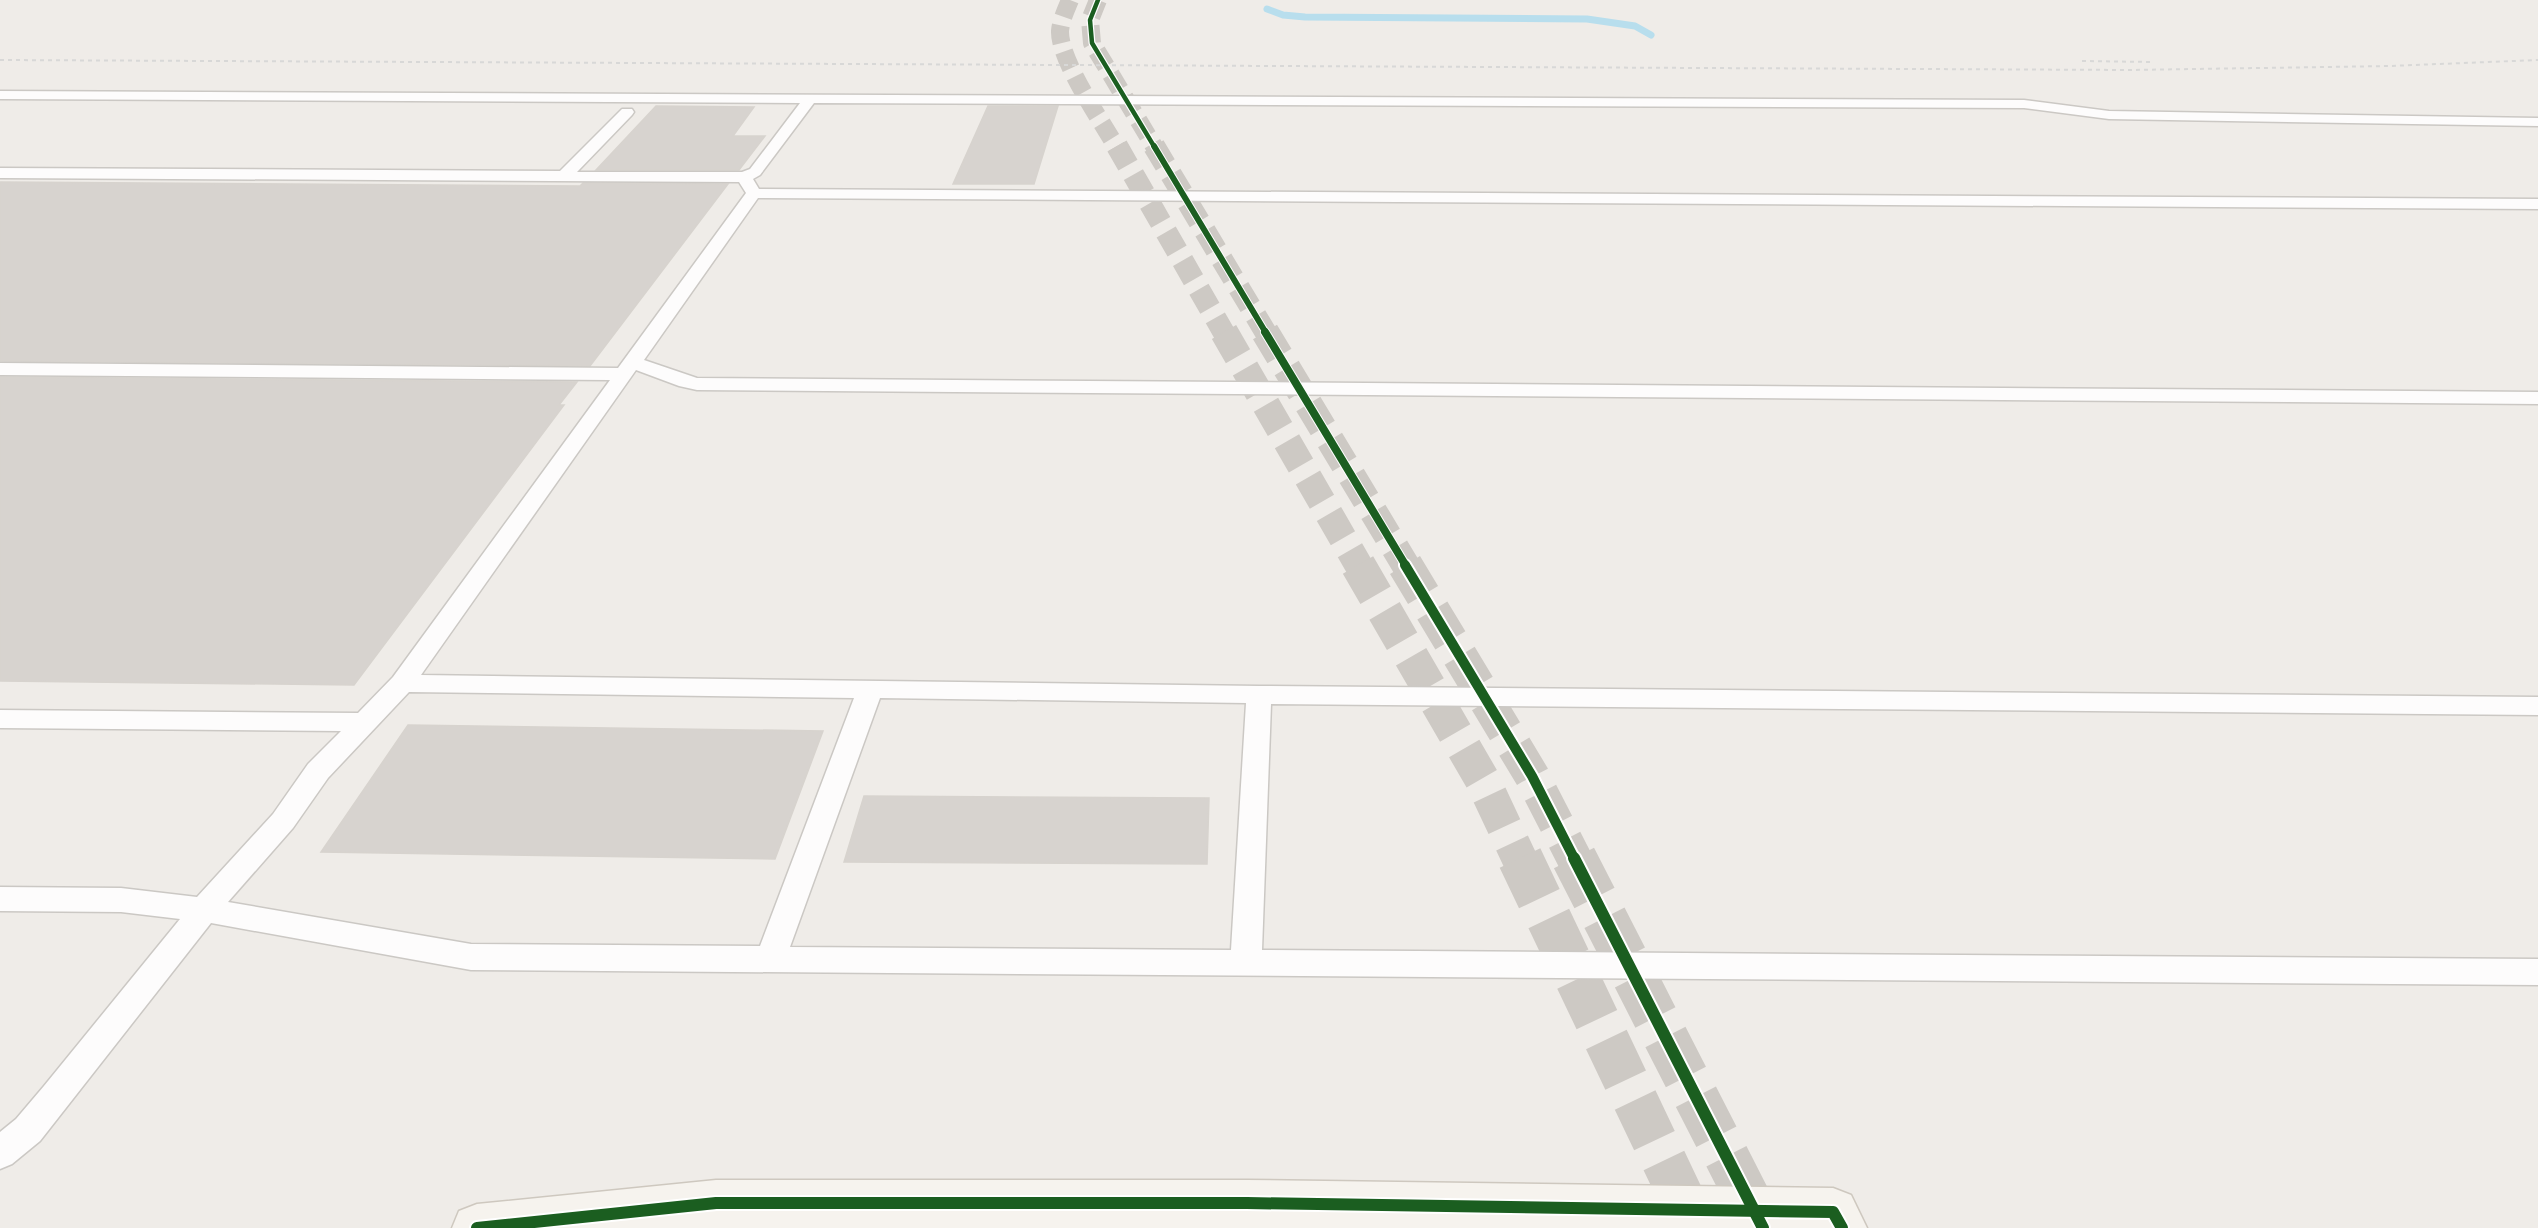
<svg xmlns="http://www.w3.org/2000/svg" width="2538" height="1228" viewBox="0 0 2538 1228" font-family="Lato,sans-serif">
<style>
.lines{fill:none;stroke-linecap:round;stroke-linejoin:round}
.stream{stroke:#b8deed;stroke-width:7}
.building{fill:#d7d3cf;stroke:#d7d3ce;stroke-width:1.5}
.secondary-tunnel-far4{stroke:#cdc9c4;stroke-width:18;stroke-dasharray:18 9;stroke-linecap:butt}
.secondary-tunnel-far3{stroke:#cdc9c4;stroke-width:22;stroke-dasharray:22 11;stroke-linecap:butt}
.secondary-tunnel-far2{stroke:#cdc9c4;stroke-width:28;stroke-dasharray:28 14;stroke-linecap:butt}
.secondary-tunnel-far1{stroke:#cdc9c4;stroke-width:35;stroke-dasharray:35 18;stroke-linecap:butt}
.secondary-tunnel{stroke:#cdc9c4;stroke-width:45;stroke-dasharray:45 22;stroke-linecap:butt}
.lane-casing{stroke:#cbc8c4;stroke-width:3}
.secondary-casing{stroke:#cec8bf;stroke-width:3}
.lane{fill:#fdfcfc;fill-rule:evenodd}
.secondary{fill:#f6f3ee;fill-rule:evenodd}
.rail{stroke:#d8d8d7;stroke-width:2;stroke-dasharray:4 4;stroke-linecap:butt}
.cycleway-far4-casing{stroke:#fff;stroke-width:7}
.cycleway-far3-casing{stroke:#fff;stroke-width:8}
.cycleway-far2-casing{stroke:#fff;stroke-width:10}
.cycleway-far1-casing{stroke:#fff;stroke-width:14}
.cycleway-casing{stroke:#fff;stroke-width:16}
.cycleway-far4{stroke:#1b5e20;stroke-width:4.5}
.cycleway-far3{stroke:#1b5e20;stroke-width:6}
.cycleway-far2{stroke:#1b5e20;stroke-width:8}
.cycleway-far1{stroke:#1b5e20;stroke-width:10}
.cycleway{stroke:#1b5e20;stroke-width:12}
</style>
<rect width="100%" height="100%" fill="#efece8"/>
<g class="lines">
<path class="stream" d="M1267 9 1283 15 1305 17 1587 19 1635 26 1651 35"/>
</g>
<g class="building">
<path d="M656 106 754 107 733 136H765L739 170H596Z"/>
<path d="M988 106H1058L1034 184H953Z"/>
<path d="M0 182 580 186 583 183 728 184 590 366 0 361Z"/>
<path d="M0 377 577 382 559 405H564L354 685 0 681Z"/>
<path d="M408 725 823 731 775 859 321 852Z"/>
<path d="M864 796 1209 798 1207 864 844 862Z"/>
</g>
<g class="lines">
<g class="secondary-tunnel-far4">
<path d="M1070 0C1066 10 1061 20 1060 31 1059 60 1102 122 1117 148"/>
<path d="M1098 0 1090 20 1092 43 1155 148"/>
</g>
<g class="secondary-tunnel-far3">
<path d="M1117 146 1224 333"/>
<path d="M1154 146 1266 333"/>
</g>
<g class="secondary-tunnel-far2">
<path d="M1224 332 1359 566"/>
<path d="M1265 332 1406 566"/>
</g>
<g class="secondary-tunnel-far1">
<path d="M1358 565 1483 781 1520 860"/>
<path d="M1405 565 1532 776 1575 860"/>
</g>
<g class="secondary-tunnel">
<path d="M1520 858 1696 1228"/>
<path d="M1574 858 1763 1228"/>
</g>
<defs>
<path id="lane" d="M0 91 2024 100 2109 111 2538 118V126L2109 119 2024 108 814 103 760 175 753 179 759 189 2538 199V209L758 198 644 360 697 378 2538 392V404L697 390 679 386 636 370 421 675 1259 686 2538 697V715L1271 704 1262 950 2538 959V985L471 970 211 923 40 1141 12 1164 0 1169V1132L16 1119 44 1086 180 919 121 912 0 911V887L121 888 197 897 273 814 308 764 341 731 0 728V710L358 713 393 677 610 380 0 375V363L618 368 746 193 739 182 0 178V168L560 171 622 109H632L634 112 632 115 577 172H742L750 169 800 103 0 99ZM409 692 854 698 760 946 471 944 228 902 293 828 328 778ZM880 698 1246 703 1231 950 790 947Z"/>
<path id="secondary" d="M716 1180H1247L1833 1188 1851 1195 1867 1228H452L459 1211 477 1204Z"/>
</defs>
<use href="#lane" class="lane-casing"/>
<use href="#secondary" class="secondary-casing"/>
<use href="#lane" class="lane"/>
<use href="#secondary" class="secondary"/>
<g class="rail">
<path d="M0 60 2131 70 2389 66 2538 60"/>
<path d="M2082 61 2151 62"/>
</g>
<defs>
<path id="cycleway-far4" d="M1098 0 1090 20 1092 43 1155 148"/>
<path id="cycleway-far3" d="M1154 146 1266 333"/>
<path id="cycleway-far2" d="M1265 332 1406 566"/>
<path id="cycleway-far1" d="M1405 565 1532 776 1575 860"/>
<g id="cycleway">
<path d="M1574 858 1763 1228"/>
<path d="M477 1228 716 1203H1247L1833 1212 1842 1228"/>
</g>
</defs>
<use href="#cycleway-far4" class="cycleway-far4-casing"/>
<use href="#cycleway-far3" class="cycleway-far3-casing"/>
<use href="#cycleway-far2" class="cycleway-far2-casing"/>
<use href="#cycleway-far1" class="cycleway-far1-casing"/>
<use href="#cycleway" class="cycleway-casing"/>
<use href="#cycleway-far4" class="cycleway-far4"/>
<use href="#cycleway-far3" class="cycleway-far3"/>
<use href="#cycleway-far2" class="cycleway-far2"/>
<use href="#cycleway-far1" class="cycleway-far1"/>
<use href="#cycleway" class="cycleway"/>
</g>
</svg>
